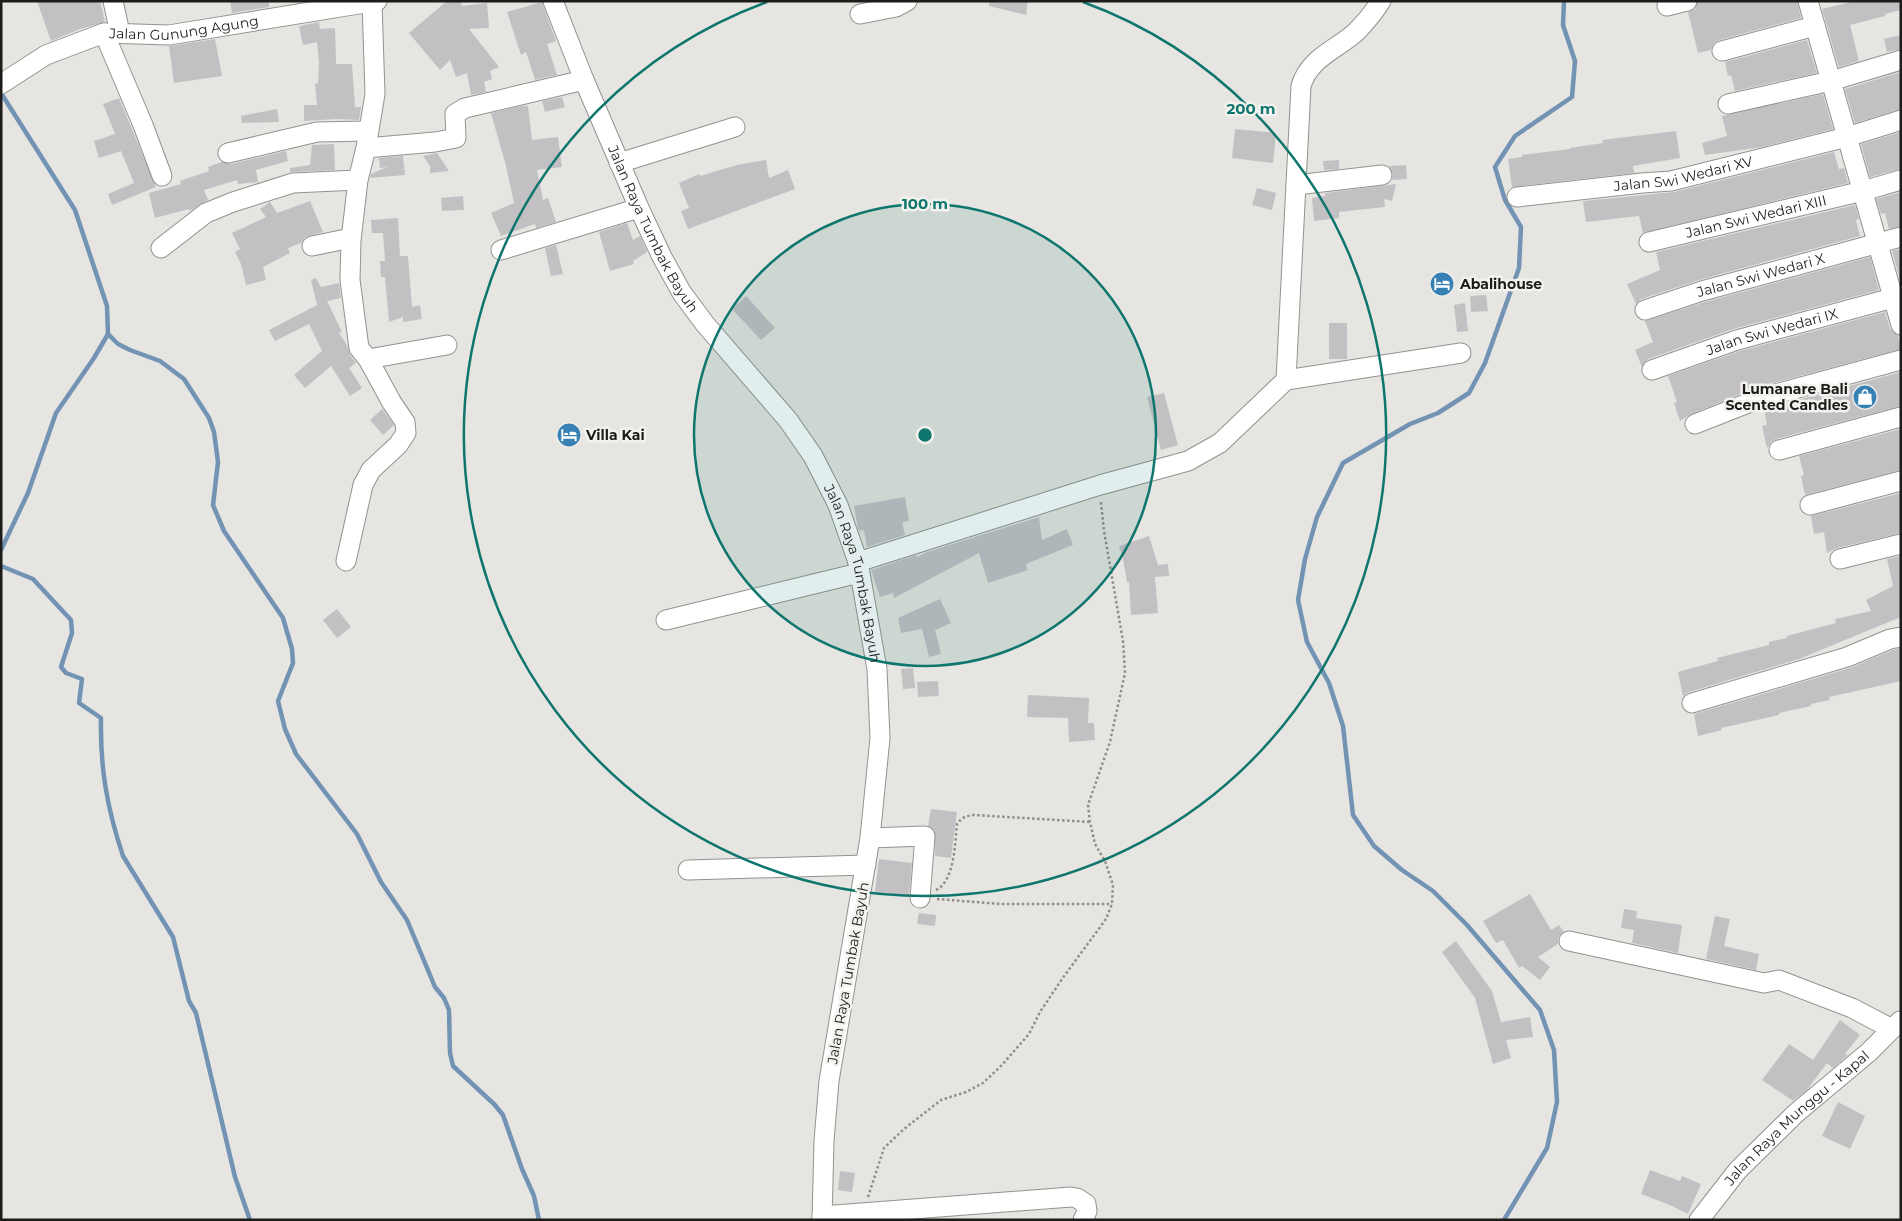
<svg xmlns="http://www.w3.org/2000/svg" width="1902" height="1221" viewBox="0 0 1902 1221" font-family="Montserrat,sans-serif">
<style>
.lines{fill:none;stroke-linecap:round;stroke-linejoin:round}
.stream{stroke:#7293b3;stroke-width:4.5}
.building{fill:#c3c0c4}
.minor-casing{stroke:#93928e;stroke-width:21}
.path{stroke:#8f8e8b;stroke-width:2.5;stroke-dasharray:2.5 2.5;stroke-linecap:butt}
.minor{stroke:#fff;stroke-width:19}
.ring{fill:none;stroke:#0f766e;stroke-width:2.5}
.labels{text-anchor:middle;stroke-width:5;stroke-linejoin:round;paint-order:stroke}
.street-label{font-size:14px;fill:#1d1c1b;stroke:#f4f2ee}
.poi-label{font-size:14px;font-weight:bold;fill:#1d1c1b;stroke:#f4f2ee;text-anchor:start}
.centre{fill:#0f766e;stroke:#f4f2ee;stroke-width:2.5}
.ring-label{font-size:15px;text-anchor:middle;font-weight:bold;fill:#0f766e;stroke:#f4f2ee;stroke-width:5;stroke-linejoin:round;paint-order:stroke}
</style>
<rect width="100%" height="100%" fill="#e6e5e1"/>
<g class="lines">
<g class="stream">
<path d="M1 93 75 210 107 306 108 334 94 358 56 413 28 493 1 550"/>
<path d="M108 334 118 344 130 350 160 361 184 379 209 418 214 432 218 462 213 505 224 531 283 618 292 649 293 663 278 701 285 729 296 754 357 834 381 882 407 920 435 987 444 998 449 1010 450 1053 453 1066 494 1104 503 1115 522 1169 534 1196 539 1220"/>
<path d="M1 566 33 579 71 620 72 633 61 667 66 673 82 679 79 703 101 718C100 768 107 808 123 856L173 937 189 1001 196 1013 235 1177 250 1220"/>
<path d="M1504 1220 1547 1148 1557 1102 1554 1050 1540 1010 1467 925 1433 891 1402 870 1374 846 1353 815 1343 726 1329 683 1307 642 1298 600 1305 559 1317 517 1343 463 1410 424 1438 413 1469 393 1485 363 1519 268 1521 227 1505 200 1495 167 1515 136 1572 97 1575 61 1563 25 1564 1"/>
</g>
</g>
<g class="building">
<path d="M37 1H100L105 22 80 29 51 41Z"/>
<path d="M230 1H269V7L232 13Z"/>
<path d="M447 1H461L462 6 487 3 489 28 469 29 499 67 490 71 492 79 484 82 486 92 471 95 467 73 456 77 450 60 440 70 409 33Z"/>
<path d="M989 1H1028L1026 15 989 6Z"/>
<path d="M1698 1H1797L1801 18 1719 40 1714 43 1711 50 1698 53 1688 12 1695 9Z"/>
<path d="M1855 1H1901V10L1885 14V16L1850 25 1859 61 1839 67 1822 9Z"/>
<path d="M542 2 556 41 547 44 557 75 535 80 526 52 521 55 507 12Z"/>
<path d="M319 22 320 29 335 28 336 64H352L355 107H361L359 120 336 119 304 121V105H317L315 84 318 83 319 64 317 42 303 45 299 26Z"/>
<path d="M1901 35V49L1887 52 1884 39Z"/>
<path d="M215 39 222 76 174 83 169 46Z"/>
<path d="M1807 40 1817 73 1735 91 1731 75 1728 76 1725 62Z"/>
<path d="M1901 72V109L1855 123 1845 89Z"/>
<path d="M1823 94 1833 129 1762 147 1705 155 1702 143 1727 136 1722 116Z"/>
<path d="M562 97 565 107 545 112 542 101Z"/>
<path d="M119 98 156 187 112 205 108 194 134 183 121 151 99 158 94 141 115 134 103 104Z"/>
<path d="M521 106H528L532 140 558 137 562 167 537 170 543 200 548 198 556 222 536 228 535 224 501 236 491 213 514 203 506 166 491 113Z"/>
<path d="M277 109 279 122 242 123 241 116Z"/>
<path d="M1235 129 1276 133 1273 163 1232 158Z"/>
<path d="M1676 131 1680 158 1633 166 1634 173 1512 187 1508 159 1522 157V155L1570 149V148L1603 143 1602 140Z"/>
<path d="M1901 132V169L1870 177 1861 144Z"/>
<path d="M334 144 335 170 290 172V168L310 165 312 145Z"/>
<path d="M286 151 288 161 256 170 258 182 238 184 237 180 204 190 208 200 190 211 189 209 155 218 149 193 181 184 180 181 209 171 208 167 222 162 231 164Z"/>
<path d="M1834 152 1839 169 1844 168 1848 183 1643 233 1639 216 1586 222 1583 201 1674 192Z"/>
<path d="M437 153 449 171 430 173V166L423 156Z"/>
<path d="M403 156 405 175 370 178 371 174 387 167 380 168 379 158Z"/>
<path d="M766 160 769 178 788 170 795 189 688 229 681 211 689 208 679 183 699 174 700 176 737 165Z"/>
<path d="M1339 160V169L1324 170 1323 161Z"/>
<path d="M1406 165 1407 179 1392 180 1393 173 1389 166Z"/>
<path d="M1396 184 1392 201 1384 199 1385 207 1339 212V218L1314 221 1312 198 1325 196V193Z"/>
<path d="M1257 188 1276 193 1272 210 1252 205Z"/>
<path d="M1901 192V226L1889 229 1885 213 1881 214 1876 199Z"/>
<path d="M463 196 464 210 442 211 441 198Z"/>
<path d="M310 201 323 232 305 237 301 243 288 248 290 253 263 267 266 280 246 285 241 264 235 252 240 249 232 233 266 217 260 209 270 202 277 213Z"/>
<path d="M1855 205 1859 219 1856 220 1860 236 1699 280 1641 299 1636 304 1627 284 1660 270 1656 252Z"/>
<path d="M398 218 400 256H408L412 307 420 305 422 319 403 322V317L389 322 385 277H381L380 261H385L383 233H372L371 220Z"/>
<path d="M627 223 633 240 640 236 647 252 633 261 634 264 610 271 599 232Z"/>
<path d="M556 245 563 274 551 276 545 248Z"/>
<path d="M1901 249V283L1892 251Z"/>
<path d="M1870 257 1879 290 1733 329 1648 359 1642 367 1635 350 1653 342 1645 321 1705 302Z"/>
<path d="M316 278 321 287 339 283 341 298 327 301 342 332 339 333 347 345 350 355 356 363 349 368 362 388 350 396 331 366 305 388 294 375 322 351 309 324 275 341 269 330 317 305 311 280Z"/>
<path d="M1486 295 1488 311 1471 312 1470 296Z"/>
<path d="M746 296 775 328 761 340 732 309Z"/>
<path d="M1465 303 1468 331 1457 332 1454 305Z"/>
<path d="M1885 312 1890 329 1898 336 1901 349 1758 387 1691 414 1680 421 1674 403 1677 402 1668 376 1740 351Z"/>
<rect x="1329" y="323" width="18" height="36"/>
<path d="M1901 372V406L1776 439 1771 442 1767 448 1762 426 1767 425 1764 409Z"/>
<path d="M1164 393 1178 445 1161 450 1147 397Z"/>
<path d="M382 409 394 425 383 435 370 420Z"/>
<path d="M1901 429V470L1805 495 1801 476 1804 475 1799 456Z"/>
<path d="M1901 493V533L1837 548 1827 553 1824 532 1814 534 1811 516Z"/>
<path d="M905 497 909 521 902 522 905 535 867 547 864 530 859 531 858 528 854 506Z"/>
<path d="M1039 517 1042 540 1067 529 1073 545 1026 564 1028 570 988 583 979 553 894 598 893 593 880 597 871 570 916 555 917 557 927 552Z"/>
<path d="M1149 536 1158 565 1168 564 1169 576 1155 577 1158 613 1131 615 1129 582H1127L1123 559 1119 546Z"/>
<path d="M1901 556V617L1799 659 1689 692 1683 696 1678 672 1718 661 1717 658 1769 645V642L1787 638V636L1836 623 1835 619 1871 611 1866 600 1893 586 1887 559Z"/>
<path d="M940 599 951 623 935 630 941 654 929 657 922 629 901 633 898 618Z"/>
<path d="M337 609 351 627 337 638 323 620Z"/>
<path d="M1901 648V681L1829 697 1830 700 1811 704V706L1779 713V715L1721 728 1722 730 1698 736 1694 714 1850 668 1893 650Z"/>
<path d="M913 668 915 688 903 689 901 669Z"/>
<path d="M938 681 939 696 918 697 917 682Z"/>
<path d="M1028 695 1089 698 1088 723H1094L1095 740 1069 742 1068 718 1027 717Z"/>
<path d="M931 809 957 812 951 858 935 856V831L928 826Z"/>
<path d="M879 859 912 863 909 896 875 892Z"/>
<path d="M1530 894 1551 930 1559 925 1564 932 1558 938V944L1538 957 1550 967 1540 980 1522 966 1519 968 1503 940 1496 943 1483 921Z"/>
<path d="M1624 909 1637 911 1636 918 1682 925 1678 953 1632 943 1634 930 1621 928Z"/>
<path d="M919 913 936 915 935 926 917 924Z"/>
<path d="M1715 916 1730 919 1724 946 1759 954 1756 970 1706 959Z"/>
<path d="M1456 941 1492 991 1501 1022 1530 1017 1533 1037 1506 1040 1511 1058 1493 1064 1475 998 1442 952Z"/>
<path d="M1840 1020 1860 1035 1845 1054 1848 1055 1833 1068 1827 1063 1807 1090 1793 1101 1762 1080 1789 1044 1813 1060Z"/>
<path d="M1838 1102 1865 1116 1850 1149 1822 1136Z"/>
<path d="M1650 1170 1680 1181 1682 1176 1701 1184 1688 1214 1670 1205 1641 1194Z"/>
<path d="M840 1171 855 1173 852 1192 838 1190Z"/>
</g>
<g class="lines">
<defs>
<g id="minor">
<path d="M113 1 120 33"/>
<path id="s1" d="M553 1 584 80 639 208 662 257 682 293 705 324 788 420 813 456 838 505 858 562 877 669 880 738 870 838 829 1081 824 1141 822 1220"/>
<path d="M1808 1 1901 325"/>
<path d="M1667 6 1687 1"/>
<path d="M860 14 896 7 907 1"/>
<path d="M104 33 143 125 162 176"/>
<path d="M1722 51 1815 26"/>
<path id="s2" d="M1 84 46 55 104 33 169 35 377 1"/>
<path d="M1728 104 1831 81 1901 60"/>
<path d="M366 148 435 142 456 138 455 114 465 108 584 80"/>
<path d="M228 153 317 132 368 131"/>
<path d="M619 163 735 127"/>
<path d="M1296 185 1382 175"/>
<path id="s3" d="M1517 197 1642 183 1671 181 1847 137 1901 120"/>
<path id="s4" d="M1649 242 1863 191 1901 180"/>
<path d="M312 246 351 238"/>
<path d="M161 248 206 213 233 202 293 183 358 180"/>
<path d="M501 250 639 208"/>
<path id="s5" d="M1645 310 1702 291 1901 237"/>
<path d="M368 359 447 345"/>
<path id="s6" d="M1652 370 1737 340 1893 298"/>
<path d="M1286 380 1461 353"/>
<path d="M1695 424 1761 398 1901 360"/>
<path d="M1779 450 1901 417"/>
<path d="M1810 505 1901 481"/>
<path d="M1840 559 1901 544"/>
<path d="M346 561 363 485 371 470 398 445 406 433 405 422 392 403 368 359 359 348 350 280 351 240 358 180 366 148 375 94 372 2"/>
<path d="M858 562 1100 485 1188 461 1220 443 1286 380 1301 86C1309 58 1336 50 1356 32 1366 22 1374 12 1381 1"/>
<path d="M666 620 859 573"/>
<path d="M1692 703 1847 657 1890 639 1901 637"/>
<path d="M870 838 925 836 920 898"/>
<path d="M688 870 866 865"/>
<path d="M1569 941 1764 983 1779 980 1852 1008 1892 1029"/>
<path d="M822 1216 1071 1197 1077 1198 1086 1204 1087 1211 1083 1220"/>
<path id="s7" d="M1699 1220 1738 1170 1795 1114 1869 1052 1900 1021"/>
</g>
</defs>
<use href="#minor" class="minor-casing"/>
<g class="path">
<path d="M936 890C955 881 955 841 957 824 962 817 966 816 974 815L1090 822"/>
<path d="M937 899 1001 904H1112"/>
<path d="M868 1197 884 1148 904 1129 941 1100 966 1092 983 1083 1002 1065 1029 1034 1040 1012 1062 979 1106 919 1112 904 1113 885 1105 861 1095 844 1090 822 1088 805 1110 742 1125 673 1123 641 1104 531 1101 502"/>
</g>
<use href="#minor" class="minor"/>
</g>
<circle cx="925" cy="435" r="231" fill="#0f766e" fill-opacity=".12"/>
<g class="ring">
<circle cx="925" cy="435" r="231"/>
<path d="M1083 2A461 461 0 1 1 767 2"/>
</g>
<defs>
<symbol id="hotel-disc" viewBox="-11 -11 22 22"><circle r="9.5" fill="#3781b4" stroke="#f4f2ee"/><path d="M-6-4.5h1.5V1H6V5H4.5V3h-9V5H-6ZM-4 0a1.8 1.8 0 1 1 3.6 0ZM.5 0V-2.5h3Q6-2.5 6 0Z" fill="#fff"/></symbol>
<symbol id="shop-disc" viewBox="-11 -11 22 22"><circle r="9.5" fill="#3781b4" stroke="#f4f2ee"/><path d="M-5-2.5h2.3a2.7 3.5 0 0 1 5.4 0H5L5.5 6h-11ZM-1.5-2.5h3a1.5 2.3 0 0 0-3 0Z" fill="#fff"/></symbol>
</defs>
<g fill-rule="evenodd">
<use href="#hotel-disc" x="1428" y="270" width="28" height="28"/>
<use href="#shop-disc" x="1851" y="383" width="28" height="28"/>
<use href="#hotel-disc" x="555" y="421" width="28" height="28"/>
</g>
<g class="labels">
<g class="street-label">
<text dy="5" stroke="none"><textPath href="#s2" startOffset="196">Jalan Gunung Agung</textPath></text>
<text dy="5" stroke="none"><textPath href="#s3" startOffset="168">Jalan Swi Wedari XV</textPath></text>
<text dy="5" stroke="none"><textPath href="#s4" startOffset="110">Jalan Swi Wedari XIII</textPath></text>
<text dy="5" stroke="none"><textPath href="#s1" startOffset="249">Jalan Raya Tumbak Bayuh</textPath></text>
<text dy="5" stroke="none"><textPath href="#s5" startOffset="121">Jalan Swi Wedari X</textPath></text>
<text dy="5" stroke="none"><textPath href="#s6" startOffset="126">Jalan Swi Wedari IX</textPath></text>
<text dy="5" stroke="none"><textPath href="#s1" startOffset="654">Jalan Raya Tumbak Bayuh</textPath></text>
<text transform="translate(848 973) rotate(-80)" y="5">Jalan Raya Tumbak Bayuh</text>
<text dy="5" stroke="none"><textPath href="#s7" startOffset="142">Jalan Raya Munggu - Kapal</textPath></text>
</g>
<g class="poi-label">
<text x="1460" y="289">Abalihouse</text>
<text x="1848" y="394" text-anchor="end">Lumanare Bali<tspan x="1848" dy="16">Scented Candles</tspan></text>
<text x="586" y="440">Villa Kai</text>
</g>
</g>
<circle cx="925" cy="435" r="8" class="centre"/>
<g class="ring-label">
<text x="1251" y="114">200 m</text>
<text x="925" y="209">100 m</text>
</g>
<rect width="1902" height="1221" fill="none" stroke="#1d1c1b" stroke-width="5"/>
</svg>
